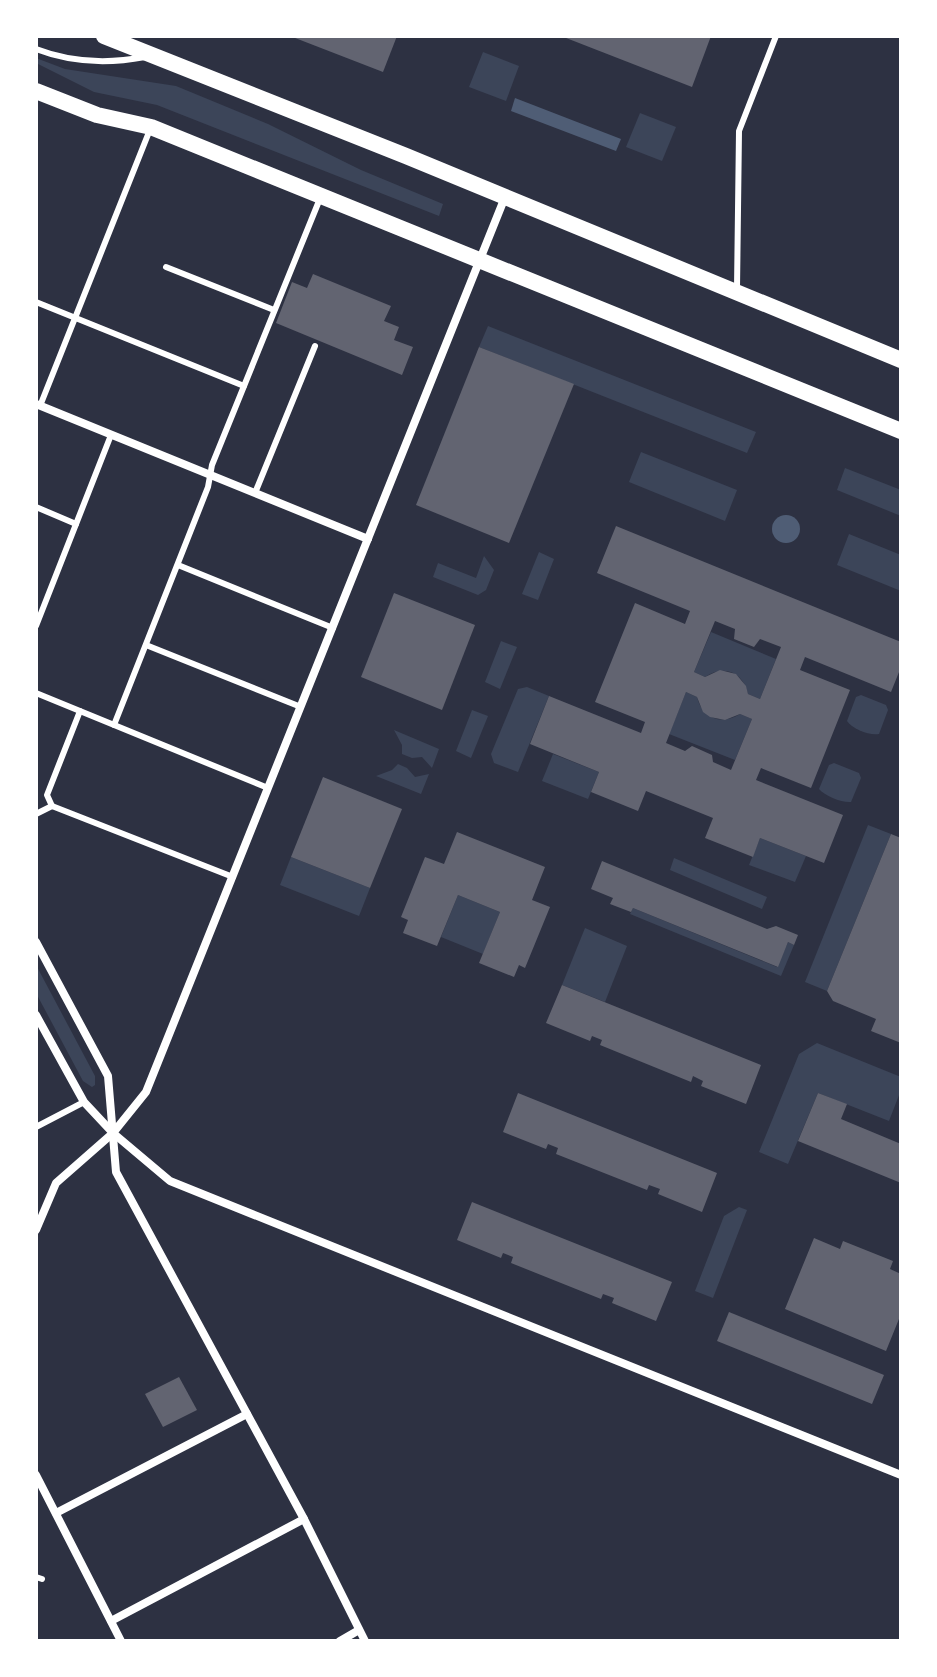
<svg xmlns="http://www.w3.org/2000/svg" width="937" height="1677" viewBox="0 0 937 1677" font-family="Inter,sans-serif">
<style>
.green{fill:#3c4559}
.water{fill:#4f5d75}
.building{fill:#626471;fill-rule:evenodd}
.lines{fill:none;stroke-linecap:round;stroke-linejoin:round}
.service{stroke:#fff;stroke-width:6}
.minor{stroke:#fff;stroke-width:8}
.secondary{stroke:#fff;stroke-width:16}
</style>
<rect width="100%" height="100%" fill="#2d3142"/>
<g class="green">
<path d="M483 52 519 66 506 101 469 87Z"/>
<path d="M36 58 65 69 176 86 268 124 361 170 443 204 439 216 157 105 94 92 36 63Z"/>
<path d="M640 113 676 127 662 161 626 147Z"/>
<path d="M488 326 756 432 747 453 479 347Z"/>
<path d="M641 452 737 490 725 521 629 482Z"/>
<path d="M845 468 901 490V516L837 490Z"/>
<path d="M849 534 901 555V591L837 565Z"/>
<path d="M539 552 554 559 538 600 522 594Z"/>
<path d="M484 556 494 570 486 590 478 595 433 577 438 563 476 578Z"/>
<path d="M711 632 776 659 760 699 748 694C743 672 724 664 705 677L694 672Z"/>
<path d="M501 641 517 647 500 689 485 682Z"/>
<path d="M527 687 549 696 518 772 494 763 491 754 518 689Z"/>
<path d="M686 692 697 697C702 718 721 726 740 714L752 719 735 760 669 734Z"/>
<path d="M861 695 886 705 888 710 879 734C870 736 852 729 847 721L856 697Z"/>
<path d="M472 710 488 716 471 758 456 751Z"/>
<path d="M394 730 439 749 432 768 422 757 412 758 402 754V745Z"/>
<path d="M553 754 599 772 588 799 542 781Z"/>
<path d="M834 763 859 773 861 778 851 802C842 803 825 796 819 789L829 765Z"/>
<path d="M398 764 407 768 415 777 429 774 421 794 376 776 392 770Z"/>
<path d="M868 825 891 834 827 991 805 982Z"/>
<path d="M760 838 806 856 795 882 749 865Z"/>
<path d="M291 857 370 888 359 916 280 885Z"/>
<path d="M674 858 767 897 762 909 670 870Z"/>
<path d="M458 895 500 912 483 954 441 937Z"/>
<path d="M633 908 777 967 788 942 794 945 781 976 630 914Z"/>
<path d="M585 928 627 946 605 1002 562 985Z"/>
<path d="M36 965 95 1076V1085L92 1087 83 1081 36 993Z"/>
<path d="M817 1043 901 1077V1090L889 1121 818 1093 788 1164 759 1152 799 1054Z"/>
<path d="M739 1207 747 1210 713 1298 695 1291 724 1216Z"/>
</g>
<g class="water">
<path d="M515 98 621 139 616 151 511 111Z"/>
<circle cx="786" cy="529" r="14"/>
</g>
<g class="building">
<path d="M290 36H397L383 72Z"/>
<path d="M561 36H711L692 87Z"/>
<path d="M313 274 391 306 384 321 399 327 394 340 413 347 402 375 276 323 292 282 307 288Z"/>
<path d="M479 347 574 384 509 543 416 505Z"/>
<path d="M616 526 901 642V667L891 692 805 657 800 670 850 690 811 788 761 768 756 780 843 815 824 863 760 838 753 857 705 838 713 818 646 791 638 811 591 792 599 772 530 744 549 696 641 733 645 722 595 702 635 603 685 624 690 611 597 573ZM715 621 735 629 734 639 754 647 760 639 781 647 760 699 748 694 746 686 736 674 720 670 705 677 694 672ZM686 692 697 697 703 712 710 717 725 720 740 714 752 719 731 770 713 762 712 755 692 746 685 751 666 743Z"/>
<path d="M394 593 475 625 442 710 361 677Z"/>
<path d="M323 777 402 809 370 888 291 857Z"/>
<path d="M457 832 545 867 532 900 550 907 525 968 519 965 514 977 479 963 500 912 458 895 437 946 403 933 408 920 401 917 425 857 444 864Z"/>
<path d="M891 834 901 838V1043L871 1031 876 1019 833 1001 827 991Z"/>
<path d="M602 861 767 929 776 926 798 935 794 945 788 942 778 967 633 908 631 912 610 904 613 898 591 889Z"/>
<path d="M562 985 761 1065 746 1104 701 1086 703 1081 693 1076 691 1082 600 1045 602 1040 592 1036 590 1041 546 1023Z"/>
<path d="M518 1093 717 1173 702 1212 658 1194 660 1189 649 1185 647 1190 556 1154 558 1148 548 1144 546 1149 503 1132Z"/>
<path d="M818 1093 847 1104 841 1119 901 1144V1183L798 1141Z"/>
<path d="M472 1202 672 1282 656 1321 612 1303 614 1298 603 1294 601 1299 511 1263 513 1257 503 1253 501 1258 457 1240Z"/>
<path d="M814 1238 840 1249 843 1241 893 1261 890 1269 901 1274V1314L886 1351 785 1309Z"/>
<path d="M729 1312 884 1375 872 1404 717 1341Z"/>
<path d="M179 1377 197 1410 163 1427 145 1394Z"/>
</g>
<g class="lines">
<g class="service">
<path d="M36 49C72 63 108 64 145 57"/>
<path d="M166 267 274 310"/>
<path d="M737 289 739 131 776 36"/>
<path d="M36 302 244 386"/>
<path d="M40 406 151 127"/>
<path d="M255 493 315 346"/>
<path d="M36 507 76 524"/>
<path d="M178 565 333 628"/>
<path d="M36 626 111 435"/>
<path d="M146 645 301 707"/>
<path d="M36 693 268 788"/>
<path d="M114 725 208 487 212 465 321 196"/>
<path d="M52 806 47 795 80 711"/>
<path d="M36 814 52 806 233 877"/>
<path d="M36 1127 84 1102"/>
<path d="M36 1577 42 1579"/>
</g>
<g class="minor">
<path d="M36 404 368 539"/>
<path d="M36 942 108 1076 116 1172 304 1519 365 1641"/>
<path d="M36 1015 84 1102 113 1133 170 1181 901 1475"/>
<path d="M36 1230 56 1183 113 1133 146 1092 505 197"/>
<path d="M36 1475 121 1641"/>
<path d="M56 1513 247 1414"/>
<path d="M111 1621 304 1519"/>
<path d="M340 1641 359 1630"/>
</g>
<g class="secondary">
<path d="M104 36 406 156 901 360"/>
<path d="M36 91 97 115 151 127 901 431"/>
</g>
</g>
<rect width="937" height="1677" fill="none" stroke="#ffffff" stroke-width="76"/>
</svg>
